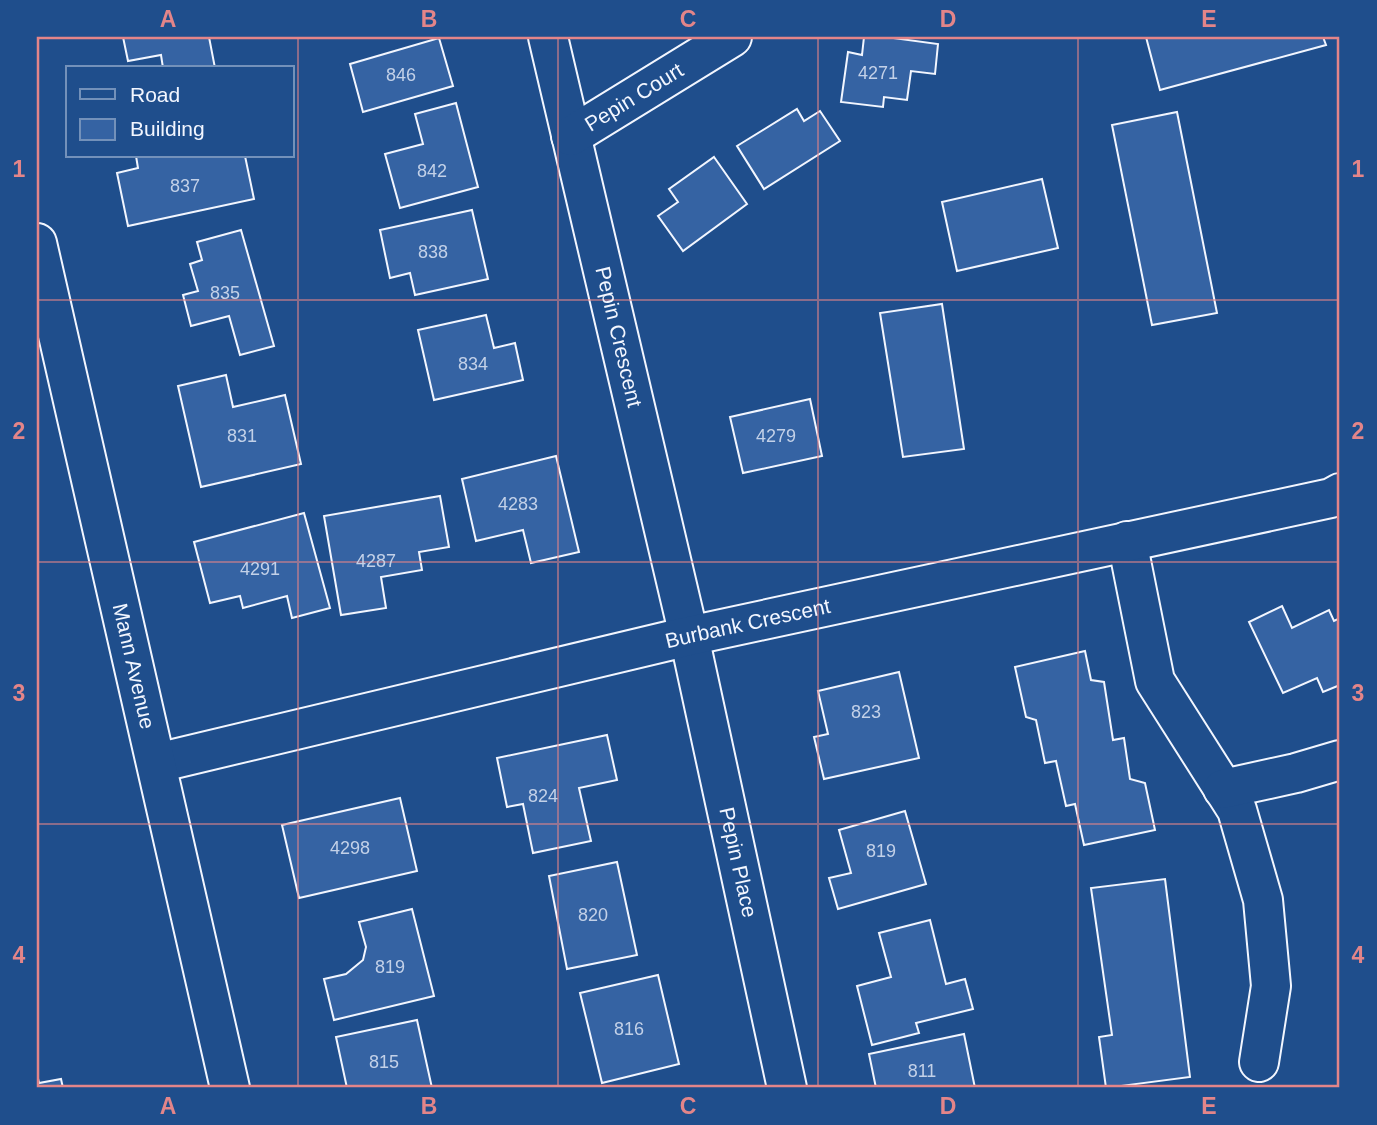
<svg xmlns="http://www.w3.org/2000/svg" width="1377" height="1125" viewBox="0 0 1377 1125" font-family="Helvetica,sans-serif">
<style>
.building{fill:#3563a3;stroke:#f2f6ff;stroke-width:2}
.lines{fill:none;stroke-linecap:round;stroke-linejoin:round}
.minor-casing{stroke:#f2f6ff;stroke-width:42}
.major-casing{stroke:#f2f6ff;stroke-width:42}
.minor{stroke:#1f4e8c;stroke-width:38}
.major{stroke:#1f4e8c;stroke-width:38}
.grid{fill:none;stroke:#e38589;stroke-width:2;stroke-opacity:0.55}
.labels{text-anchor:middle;stroke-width:5;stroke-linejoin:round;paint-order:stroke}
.number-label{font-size:18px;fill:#c3d1e8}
.street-label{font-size:21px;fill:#f2f6ff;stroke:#1f4e8c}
.neatline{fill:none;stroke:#e38589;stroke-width:2.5}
.grid-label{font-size:23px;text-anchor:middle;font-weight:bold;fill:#e38589}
</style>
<rect width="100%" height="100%" fill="#1f4e8c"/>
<g class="building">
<path d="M123 37H209L215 68H163L161 55 128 61Z"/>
<path d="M864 37H886L938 44 935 74 911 71 907 100 884 97 883 107 841 102 848 52 862 55Z"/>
<path d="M1146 37H1323L1326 45 1160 90Z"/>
<path d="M439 38 453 86 363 112 350 64Z"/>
<path d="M456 103 478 187 400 208 385 154 423 144 415 114Z"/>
<path d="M797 109 804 121 820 111 840 141 764 189 737 146Z"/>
<path d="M1177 112 1217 313 1152 325 1112 125Z"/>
<path d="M136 156H245L254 199 128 226 117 173 138 168Z"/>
<path d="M714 157 747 204 683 251 658 216 678 202 669 189Z"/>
<path d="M1042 179 1058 248 957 271 942 202Z"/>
<path d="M472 210 488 279 415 295 410 273 390 278 380 230Z"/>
<path d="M241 230 274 346 240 355 229 316 191 326 183 295 198 291 190 264 202 260 197 242Z"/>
<path d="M942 304 964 449 903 457 880 313Z"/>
<path d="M486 315 494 348 515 343 523 380 434 400 418 330Z"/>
<path d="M226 375 233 407 285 395 301 464 201 487 178 386Z"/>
<path d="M810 399 822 456 743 473 730 417Z"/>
<path d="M556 456 579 552 531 563 523 530 476 541 462 479Z"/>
<path d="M440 496 449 547 419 552 422 570 381 577 386 608 341 615 324 516Z"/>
<path d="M304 513 330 608 292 618 287 596 243 608 240 596 210 603 194 542Z"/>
<path d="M1282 606 1292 628 1329 610 1334 621 1340 618V685L1323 692 1317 678 1283 693 1249 622Z"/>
<path d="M1085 651 1091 680 1104 682 1113 740 1124 738 1130 779 1145 783 1155 830 1084 845 1075 804 1066 806 1056 761 1045 763 1036 720 1026 717 1015 667Z"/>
<path d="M899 672 919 758 824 779 814 737 828 734 818 691Z"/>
<path d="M607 735 617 780 579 788 591 841 533 853 523 804 507 807 497 758Z"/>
<path d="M400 798 417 871 299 898 282 825Z"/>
<path d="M905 811 926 884 838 909 829 878 851 873 839 830Z"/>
<path d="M617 862 637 955 567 969 549 876Z"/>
<path d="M1165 879 1190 1077 1106 1088 1099 1037 1112 1035 1091 888Z"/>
<path d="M412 909 434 996 334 1020 324 979 346 974 363 960 366 947 359 922Z"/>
<path d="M930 920 946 984 965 979 973 1009 916 1023 919 1033 872 1045 857 986 891 977 879 933Z"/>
<path d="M658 975 679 1064 602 1083 580 993Z"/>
<path d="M417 1020 432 1088H347L336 1037Z"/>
<path d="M964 1034 975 1088H876L869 1054Z"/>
<path d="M37 1074 39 1083 61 1079 63 1088H37Z"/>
</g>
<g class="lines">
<defs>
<g id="minor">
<path id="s1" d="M548 37 689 636 787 1088"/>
<path id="s2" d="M571 136 732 37"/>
<path d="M1127 541 1155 681 1237 810 1263 900 1271 986 1259 1062"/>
<path id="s3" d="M157 763 689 636 1331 498 1340 493"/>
<path d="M1223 789 1296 773 1340 760"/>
</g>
<g id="major">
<path id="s4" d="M37 243 230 1088"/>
</g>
</defs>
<use href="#minor" class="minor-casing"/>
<use href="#major" class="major-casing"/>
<use href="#minor" class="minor"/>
<use href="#major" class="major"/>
</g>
<path class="grid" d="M298 37V1088M558 37V1088M818 37V1088M1078 37V1088M37 300H1340M37 562H1340M37 824H1340"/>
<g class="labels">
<g class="number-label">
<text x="878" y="79">4271</text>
<text x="401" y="81">846</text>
<text x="432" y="177">842</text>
<text x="185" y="192">837</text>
<text x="433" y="258">838</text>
<text x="225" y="299">835</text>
<text x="473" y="370">834</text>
<text x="242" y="442">831</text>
<text x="776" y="442">4279</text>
<text x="518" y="510">4283</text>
<text x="376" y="567">4287</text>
<text x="260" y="575">4291</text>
<text x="866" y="718">823</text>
<text x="543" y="802">824</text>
<text x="350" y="854">4298</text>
<text x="881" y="857">819</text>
<text x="593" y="921">820</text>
<text x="390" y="973">819</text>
<text x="629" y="1035">816</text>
<text x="384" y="1068">815</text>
<text x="922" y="1077">811</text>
</g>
<g class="street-label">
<text dy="7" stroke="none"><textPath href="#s2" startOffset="74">Pepin Court</textPath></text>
<text dy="7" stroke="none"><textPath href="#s1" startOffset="308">Pepin Crescent</textPath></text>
<text dy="7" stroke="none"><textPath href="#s3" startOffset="607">Burbank Crescent</textPath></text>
<text dy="7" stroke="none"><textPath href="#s4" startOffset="434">Mann Avenue</textPath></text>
<text dy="7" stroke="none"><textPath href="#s1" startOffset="847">Pepin Place</textPath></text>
</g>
</g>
<rect width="1377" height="1125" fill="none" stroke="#1f4e8c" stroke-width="77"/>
<rect x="66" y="66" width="228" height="91" fill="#1f4e8c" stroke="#7391ba" stroke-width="2"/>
<rect x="80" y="89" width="35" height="10" fill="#1f4e8c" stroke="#7391ba" stroke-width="2"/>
<text x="130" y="102" font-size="21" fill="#f2f6ff">Road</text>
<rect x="80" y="119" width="35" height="21" fill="#3563a3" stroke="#7391ba" stroke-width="2"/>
<text x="130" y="136" font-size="21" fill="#f2f6ff">Building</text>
<rect x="38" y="38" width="1300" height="1048" class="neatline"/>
<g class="grid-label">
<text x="168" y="27">A</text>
<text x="429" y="27">B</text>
<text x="688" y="27">C</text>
<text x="948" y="27">D</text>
<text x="1209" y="27">E</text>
<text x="19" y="177">1</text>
<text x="1358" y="177">1</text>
<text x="19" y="439">2</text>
<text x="1358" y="439">2</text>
<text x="19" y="701">3</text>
<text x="1358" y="701">3</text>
<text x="19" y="963">4</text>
<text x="1358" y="963">4</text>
<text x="168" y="1114">A</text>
<text x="429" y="1114">B</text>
<text x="688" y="1114">C</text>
<text x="948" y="1114">D</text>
<text x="1209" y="1114">E</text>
</g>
</svg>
